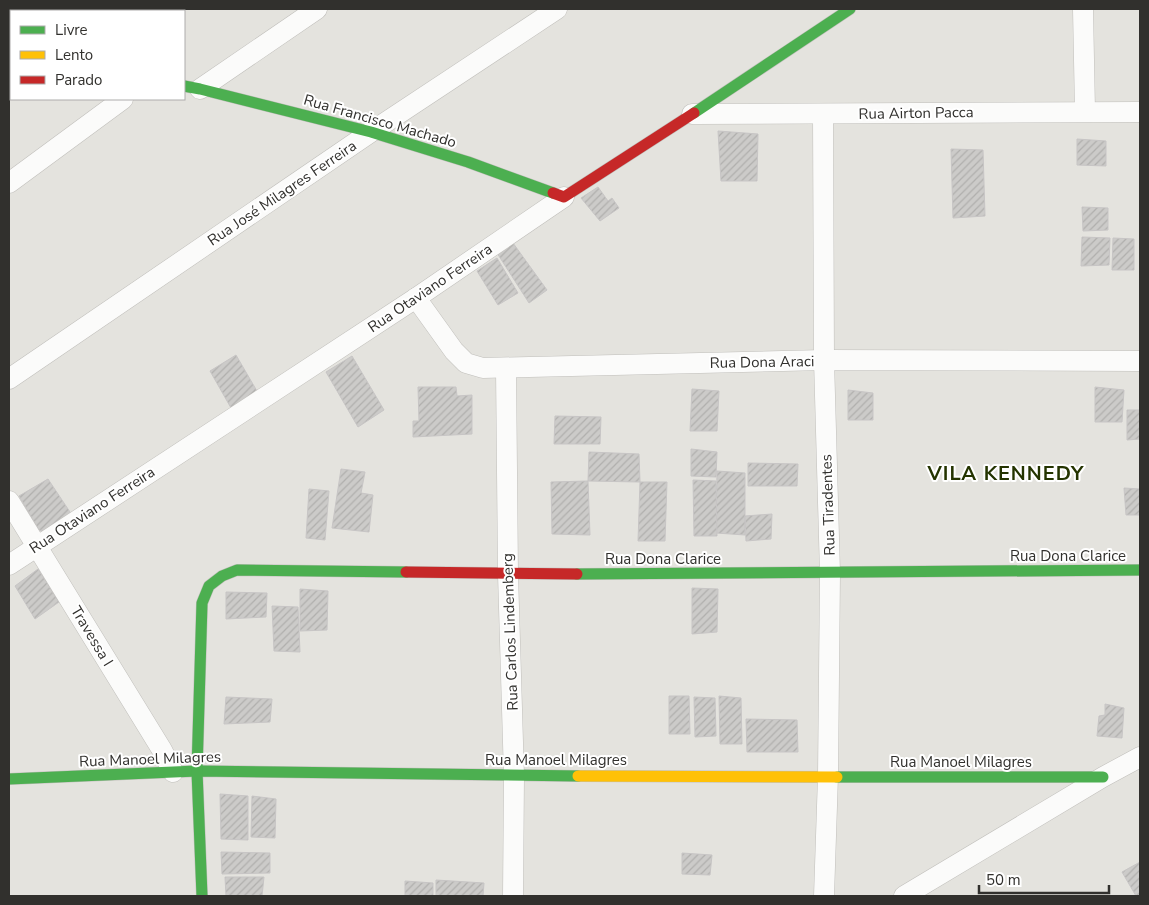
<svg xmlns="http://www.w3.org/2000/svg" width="1149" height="905" viewBox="0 0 1149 905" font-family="'Nunito Sans',sans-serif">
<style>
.building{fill:url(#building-hatch);stroke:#c7c5c5}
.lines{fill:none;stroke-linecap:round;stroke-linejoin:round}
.street-casing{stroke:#c0bfbb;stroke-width:21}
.fast-casing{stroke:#c0bfbb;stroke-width:12}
.slow-casing{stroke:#c0bfbb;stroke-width:12}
.jam-casing{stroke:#c0bfbb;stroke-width:12}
.street{stroke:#fbfbfa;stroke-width:20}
.fast{stroke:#4caf50;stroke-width:11}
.slow{stroke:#ffc107;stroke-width:11}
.jam{stroke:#c62828;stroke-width:11}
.labels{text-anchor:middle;stroke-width:4;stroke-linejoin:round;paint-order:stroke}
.street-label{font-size:15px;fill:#31302d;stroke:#fff}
.district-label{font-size:20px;font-weight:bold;letter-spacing:1px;fill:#243400;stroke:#fff}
</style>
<defs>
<pattern id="building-hatch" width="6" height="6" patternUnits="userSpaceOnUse" patternTransform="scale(1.25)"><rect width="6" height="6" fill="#cccbc9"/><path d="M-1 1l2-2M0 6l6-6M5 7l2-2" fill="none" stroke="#b0afad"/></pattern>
</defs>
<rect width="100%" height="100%" fill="#e4e3de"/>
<g class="building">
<path d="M718 131 758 134 757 181H721Z"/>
<path d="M1077 139 1106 141V166L1077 165Z"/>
<path d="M951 149 983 150 985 216 953 218Z"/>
<path d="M598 187 608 201 612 198 619 208 600 221 581 198Z"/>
<path d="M1082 207 1108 208V230L1083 231Z"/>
<path d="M1082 237 1110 238 1109 265 1081 266Z"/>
<path d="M1113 238 1134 239V270H1112Z"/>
<path d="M513 243 547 290 529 303 497 253Z"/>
<path d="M497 258 518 293 498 305 477 271Z"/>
<path d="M236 355 261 398 235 415 210 371Z"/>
<path d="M352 356 384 410 358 427 326 372Z"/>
<path d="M418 387H456L457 396 472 395V434L413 437V421H419Z"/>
<path d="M1095 387 1124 390 1122 422H1095Z"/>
<path d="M692 389 719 391 717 431H690Z"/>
<path d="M848 390 873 393V420H848Z"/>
<path d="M1127 410H1140V439L1127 440Z"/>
<path d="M555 416 601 417 600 444H554Z"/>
<path d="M691 449 717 452 716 477 691 476Z"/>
<path d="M589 452 639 454 640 482 588 481Z"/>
<path d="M748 463 798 464 797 486H748Z"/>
<path d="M341 469 365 472 361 493 373 495 369 532 332 528Z"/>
<path d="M717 471 745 473V535L716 533Z"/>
<path d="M48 479 74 518 46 533 39 530 19 496Z"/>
<path d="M693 480 716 481 717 536H694Z"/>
<path d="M588 481 590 535 552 534 551 482Z"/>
<path d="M640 482H667L665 541H638Z"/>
<path d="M1124 488 1140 489V515H1126Z"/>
<path d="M309 489 329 491 325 540 306 538Z"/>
<path d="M772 514 771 539 746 541 745 516Z"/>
<path d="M38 569 59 602 35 619 15 586Z"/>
<path d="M692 588 718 589 717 632 692 634Z"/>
<path d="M300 589 328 591 327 630 300 631Z"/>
<path d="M226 592 267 593 266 617 226 619Z"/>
<path d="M272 606 298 607 300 652 274 651Z"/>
<path d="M669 696H689L690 734H669Z"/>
<path d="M719 696 741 698 742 744H720Z"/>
<path d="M226 697 272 699 270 722 224 724Z"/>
<path d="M694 697 715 698 716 736 695 737Z"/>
<path d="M1105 704 1124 708 1122 738 1097 736 1099 716 1105 715Z"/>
<path d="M746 719 797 720 798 752H747Z"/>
<path d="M220 794 248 796V840L221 839Z"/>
<path d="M252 796 276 799 275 838 251 837Z"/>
<path d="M221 852 270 853V873L222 874Z"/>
<path d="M682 853 712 855 710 875 682 874Z"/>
<path d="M1140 862V896H1136L1122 872Z"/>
<path d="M225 877H264L262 896H226Z"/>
<path d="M436 880 484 883 483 896H436Z"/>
<path d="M405 881 433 883V896H405Z"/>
</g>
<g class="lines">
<defs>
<g id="street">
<path d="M1083 9 1085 111"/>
<path d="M200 89 317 9"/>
<path d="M692 114 1140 112"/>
<path d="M823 114 824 360 830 573 828 776 824 896"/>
<path d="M9 183 123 99"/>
<path d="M416 298 454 351 466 363 483 368 824 360 1140 361"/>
<path d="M506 368 508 574 514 776 513 896"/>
<path d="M9 379 371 132 557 9"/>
<path d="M9 501 162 750 173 772"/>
<path d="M9 565 416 298 564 197"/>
<path d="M904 896 1103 777 1140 757"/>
</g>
<g id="fast">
<path d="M184 86 200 89 371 132 468 162 553 193"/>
<path d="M694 113 850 9"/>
<path d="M577 574 1140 570"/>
<path d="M837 777H1103"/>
<path d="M9 779 197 771 578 776"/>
<path d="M202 896 197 771 202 603 209 586 222 576 237 570 406 572"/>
</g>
<g id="slow">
<path d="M9 75H11"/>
<path d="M578 776 837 777"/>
</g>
<g id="jam">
<path d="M553 193 564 197 694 113"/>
<path d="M406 572 577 574"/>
</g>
</defs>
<use href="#street" class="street-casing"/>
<use href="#fast" class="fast-casing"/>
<use href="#slow" class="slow-casing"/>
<use href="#jam" class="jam-casing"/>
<use href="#street" class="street"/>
<use href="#fast" class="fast"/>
<use href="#slow" class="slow"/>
<use href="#jam" class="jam"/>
</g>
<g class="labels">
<g class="street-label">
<text transform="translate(916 113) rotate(-1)" y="5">Rua Airton Pacca</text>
<text transform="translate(380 121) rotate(16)" y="5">Rua Francisco Machado</text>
<text transform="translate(282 193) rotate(-34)" y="5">Rua José Milagres Ferreira</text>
<text transform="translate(430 288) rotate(-34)" y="5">Rua Otaviano Ferreira</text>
<text transform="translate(762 362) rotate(-1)" y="5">Rua Dona Araci</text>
<text transform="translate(828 505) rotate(-92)" y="5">Rua Tiradentes</text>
<text transform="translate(92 510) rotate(-33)" y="5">Rua Otaviano Ferreira</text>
<text x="1068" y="561">Rua Dona Clarice</text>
<text x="663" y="564">Rua Dona Clarice</text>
<text transform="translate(510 632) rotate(-92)" y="5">Rua Carlos Lindemberg</text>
<text transform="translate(92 636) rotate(59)" y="5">Travessa I</text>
<text transform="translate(150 759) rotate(-2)" y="5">Rua Manoel Milagres</text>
<text x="556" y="765">Rua Manoel Milagres</text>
<text x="961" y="767">Rua Manoel Milagres</text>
</g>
<g class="district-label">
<text x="1006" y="480">VILA KENNEDY</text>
</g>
</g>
<rect width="1149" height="905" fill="none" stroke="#31302d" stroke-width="20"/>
<rect x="10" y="10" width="175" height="90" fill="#ffffff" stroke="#adacab"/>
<rect x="20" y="26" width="25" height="8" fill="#4caf50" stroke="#adacab"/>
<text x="55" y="35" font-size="15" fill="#31302d">Livre</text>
<rect x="20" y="51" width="25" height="8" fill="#ffc107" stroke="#adacab"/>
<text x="55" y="60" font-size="15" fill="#31302d">Lento</text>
<rect x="20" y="76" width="25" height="8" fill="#c62828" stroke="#adacab"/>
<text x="55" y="85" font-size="15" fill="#31302d">Parado</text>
<path d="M979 885v8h130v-8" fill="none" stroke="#31302d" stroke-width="2.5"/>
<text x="986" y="885" font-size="15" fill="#31302d" stroke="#ffffff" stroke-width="4" paint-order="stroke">50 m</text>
</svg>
